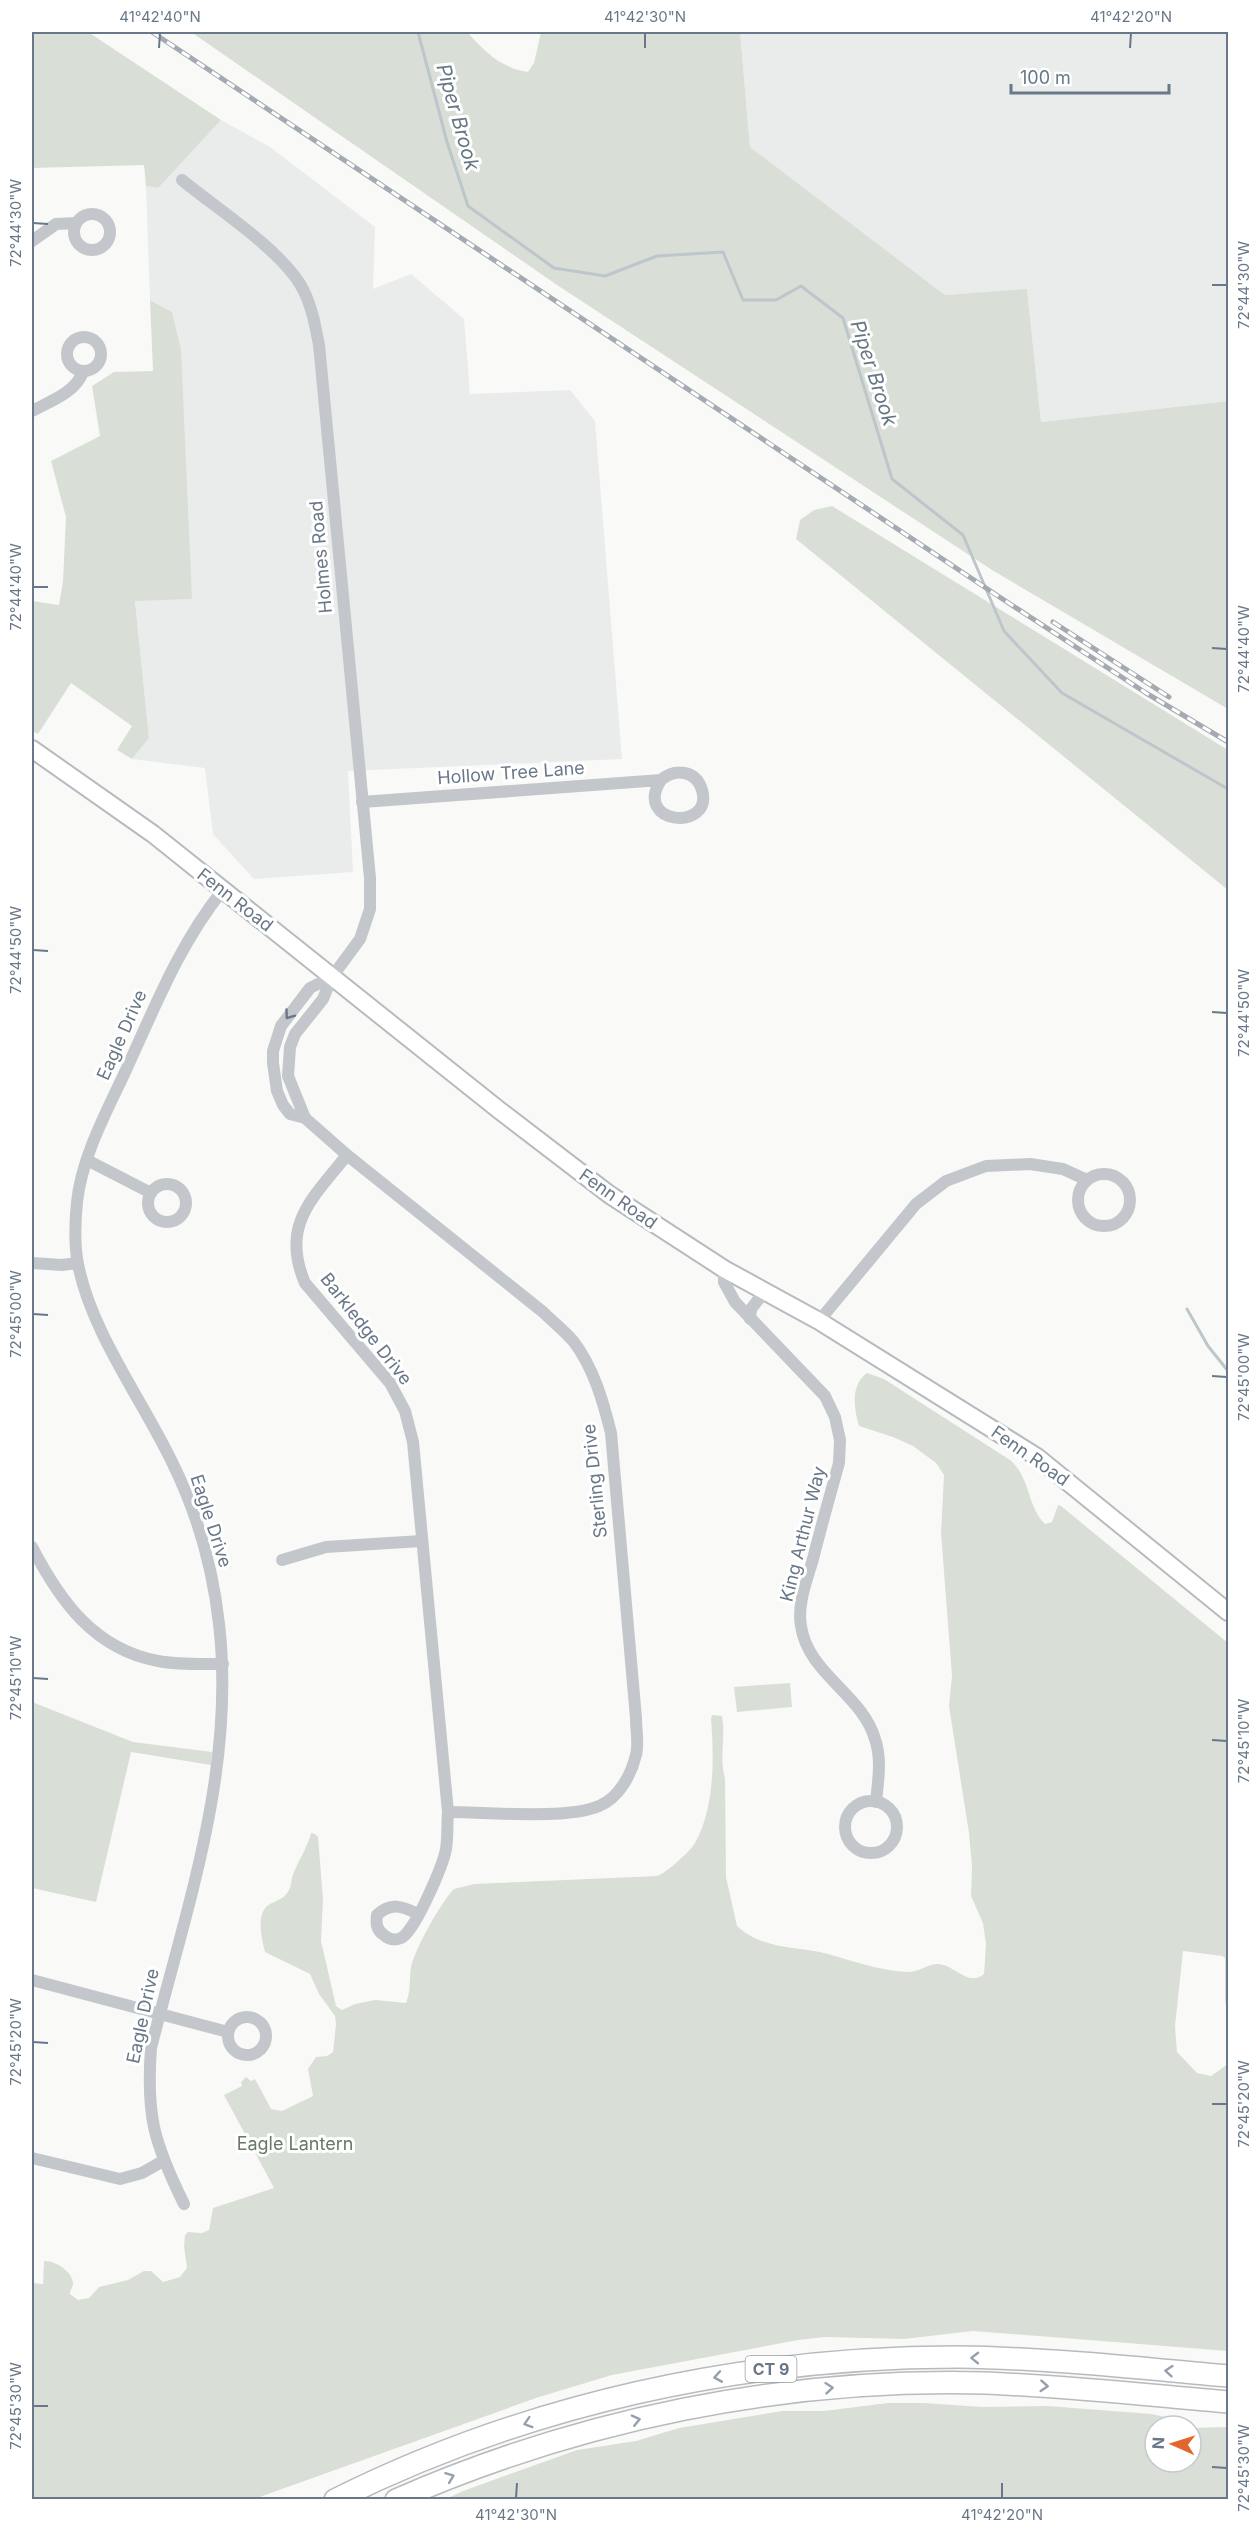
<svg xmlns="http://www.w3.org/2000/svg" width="1260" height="2531" viewBox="0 0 1260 2531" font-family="Inter,sans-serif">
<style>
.built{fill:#eaeceb}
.green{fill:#d9dfd7}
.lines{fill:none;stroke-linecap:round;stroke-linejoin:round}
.stream{stroke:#bcc6cb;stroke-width:3}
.secondary-casing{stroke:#b6bbc0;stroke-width:20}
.highway-casing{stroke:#b7babe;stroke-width:24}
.street{stroke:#c3c7cb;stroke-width:12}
.secondary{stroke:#fff;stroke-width:16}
.highway{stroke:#fff;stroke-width:21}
.rail-casing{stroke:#a4aab1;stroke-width:5}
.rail{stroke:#fff;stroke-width:3;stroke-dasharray:9;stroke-linecap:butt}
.oneway{stroke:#697888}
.oneway2{stroke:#96a0ac}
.ticks{fill:none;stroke:#697888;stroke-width:2}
.labels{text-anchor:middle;stroke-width:6;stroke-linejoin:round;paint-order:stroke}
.shield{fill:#fff;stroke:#96a0ac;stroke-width:1.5}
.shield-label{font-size:16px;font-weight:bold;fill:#697888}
.street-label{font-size:18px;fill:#697888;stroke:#fff}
.park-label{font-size:18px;fill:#667a64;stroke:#fff}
.water-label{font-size:20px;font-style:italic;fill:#657883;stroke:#fff}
.neatline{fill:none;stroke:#697888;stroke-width:2}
.ticks-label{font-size:15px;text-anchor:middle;fill:#697888}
</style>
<rect width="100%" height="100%" fill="#f9faf7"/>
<g class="built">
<path d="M740 32H1228V401L1041 422 1027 290 945 295 750 147Z"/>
<path d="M221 120 270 147 375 227 373 289 411 274 464 319 470 394 570 390 595 421 622 759 348 771 353 872 254 879 213 834 205 768 132 759 149 738 135 600 192 599 172 312 150 300 146 186 158 187Z"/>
</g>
<g class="green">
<path d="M32 32H88L221 120 158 188 146 186 144 165 32 168Z"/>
<path d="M191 32H467C485 52 501 68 528 72L534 63 541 32H740L750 147 945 295 1027 289 1041 422 1228 401V709L992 570 557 285Z"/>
<path d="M150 300 172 312 181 350 192 599 135 601 149 738 132 759 117 750 132 726 71 683 38 734 32 731V601L59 605 63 581 66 517 51 461 100 436 92 386 114 372 153 371Z"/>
<path d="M832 506 1228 750V890L796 539 800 520 814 510Z"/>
<path d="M867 1373 884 1379 1010 1460C1031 1478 1026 1504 1045 1524L1052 1522 1058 1505 1061 1506 1228 1643V2018L1225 1999V1958L1222 1956 1183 1951 1175 2026 1177 2052 1197 2073 1211 2076 1228 2064V2351L973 2331 904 2339 825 2337 798 2340 612 2375 539 2397 254 2499H32V2283L43 2284 44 2261C55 2260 74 2272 73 2285 72 2288 70 2291 70 2294L78 2300 89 2298 99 2287 128 2280 144 2271H151L163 2282 180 2277 187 2268 184 2246 185 2235 188 2232 202 2233 209 2230 213 2208 274 2188 224 2095 242 2086 241 2082 246 2077 251 2081 255 2079 271 2109 282 2111 313 2096 308 2069 316 2057 327 2056 333 2052 336 2024 335 2016 319 1994 310 1974 265 1952C262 1940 256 1916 267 1906 275 1900 284 1900 289 1890 292 1884 291 1878 294 1872 300 1858 307 1848 311 1833L315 1834 318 1837 323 1899 321 1941 336 2006 342 2010 355 2004 375 2000 406 2003C411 1991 409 1979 411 1967 415 1949 441 1902 454 1889L474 1884 657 1876C664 1873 670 1868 676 1863 682 1857 691 1850 695 1843 715 1807 714 1758 711 1719L712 1715 722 1716C726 1737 719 1757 725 1779L726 1877 737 1926C763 1950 796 1946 828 1954 853 1961 881 1971 908 1972 920 1972 929 1963 939 1964 956 1966 968 1987 984 1974L986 1944 983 1923 971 1896 972 1866 969 1833 949 1706 952 1676 941 1533 944 1475 936 1463 913 1446 893 1437 859 1426C854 1409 850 1385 867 1373Z"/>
<path d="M790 1683 792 1707 737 1712 734 1687Z"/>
<path d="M32 1702 133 1742 212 1752 211 1765 131 1752 96 1902 32 1888Z"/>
<path d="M888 2403H924L982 2407 1047 2406 1152 2414 1165 2417 1181 2426H1155V2462H1191V2428L1228 2427V2499H446L463 2491 577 2450 636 2441 679 2428 782 2411H824Z"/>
</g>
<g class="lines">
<g class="stream">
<path d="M418 32 447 142 468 206 554 268 605 276 657 256 723 252 743 300H776L801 286 843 318 892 479 963 535 1004 631 1062 693 1228 789"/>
<path d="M1187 1309 1208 1346 1228 1371"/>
</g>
<defs>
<path id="secondary" d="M32 749 153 834 499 1110 610 1195 724 1269 819 1321 1037 1457 1228 1612"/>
<g id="highway">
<path d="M335 2500C527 2404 743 2357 958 2357 1048 2358 1138 2368 1228 2376"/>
<path d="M396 2500C580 2419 783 2378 984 2383 1066 2386 1147 2395 1228 2402"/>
</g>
</defs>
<use href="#secondary" class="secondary-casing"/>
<use href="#highway" class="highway-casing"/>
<g class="street">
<path d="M182 180C216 208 278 248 300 284 311 302 315 324 319 345L370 878V909L360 939 332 977 323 999 295 1034 290 1047 288 1076 305 1118"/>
<circle cx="92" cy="232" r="18"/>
<path d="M32 241 56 224 76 223"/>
<circle cx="84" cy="354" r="17"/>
<path d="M32 411C50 401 75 393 83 372"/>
<path d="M362 802 661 780C675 768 696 770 702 790 714 832 632 825 661 780"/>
<path d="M332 977 310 988 281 1026 273 1051V1063L277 1091 283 1105 290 1114 305 1118 347 1155 543 1312C553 1322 565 1331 574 1342 594 1369 603 1401 611 1433L636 1718C636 1730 639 1744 636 1755 631 1775 619 1798 599 1806 567 1820 486 1812 448 1812"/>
<path d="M347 1155C313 1198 280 1225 305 1283L390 1383 405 1411 413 1442 448 1812C447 1824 448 1837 446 1849 443 1865 415 1932 401 1938 395 1941 388 1939 384 1935 376 1930 376 1923 377 1915 391 1902 402 1906 418 1914"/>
<path d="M87 1160 151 1193"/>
<circle cx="1104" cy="1200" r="26"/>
<circle cx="167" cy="1203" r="19"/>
<path d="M32 1263 62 1265 77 1263"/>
<path d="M724 1269V1282L735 1302 825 1396 835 1417 840 1440 839 1463C830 1495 821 1527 813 1559 807 1580 797 1604 801 1626 808 1674 862 1694 875 1739 882 1759 878 1781 876 1802"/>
<path d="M750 1319 751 1309 765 1291"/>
<path d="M819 1321 916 1204 946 1181 986 1166 1030 1164 1063 1169 1087 1180"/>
<path d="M32 1547C60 1601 94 1649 158 1661 179 1665 201 1664 223 1664"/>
<path d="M282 1560 326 1547 421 1541"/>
<circle cx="871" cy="1827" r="26"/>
<path d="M32 1980 228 2032"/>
<circle cx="247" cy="2036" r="19"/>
<path d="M32 2158 120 2179 142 2173 163 2161"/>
<path d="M184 2204C154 2143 146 2116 151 2048 186 1909 236 1769 219 1624 213 1570 197 1513 173 1464 143 1401 91 1332 78 1264 74 1244 75 1222 77 1202 82 1156 107 1111 126 1070 155 1007 179 945 222 891"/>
</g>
<use href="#secondary" class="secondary"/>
<use href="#highway" class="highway"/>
<defs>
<g id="rail">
<path d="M152 32 1001 598 1146 693 1228 742"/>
<path d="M1053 622 1169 697"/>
</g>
</defs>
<use href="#rail" class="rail-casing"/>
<use href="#rail" class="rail"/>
</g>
<defs><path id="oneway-chevron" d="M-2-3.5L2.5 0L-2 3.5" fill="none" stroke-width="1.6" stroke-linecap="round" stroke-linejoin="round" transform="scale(1.5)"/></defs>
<use class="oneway" href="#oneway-chevron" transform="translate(289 1015) rotate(126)"/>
<g class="oneway2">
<use href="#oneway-chevron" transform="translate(975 2358) rotate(-179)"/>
<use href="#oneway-chevron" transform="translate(1169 2371) rotate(-175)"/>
<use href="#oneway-chevron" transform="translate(718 2377) rotate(170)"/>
<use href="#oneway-chevron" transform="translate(1044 2386) rotate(4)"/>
<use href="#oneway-chevron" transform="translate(829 2388) rotate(-5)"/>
<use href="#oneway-chevron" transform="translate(636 2420) rotate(-13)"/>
<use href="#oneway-chevron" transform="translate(528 2423) rotate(163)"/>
<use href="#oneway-chevron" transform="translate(450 2477) rotate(-21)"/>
</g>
<path class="ticks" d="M159 48 160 33M645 48V33M1130 48 1131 33M33 223 48 224M1212 285H1227M33 587H48M1212 648 1227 649M33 950 48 951M1212 1012 1227 1013M33 1314 48 1315M1212 1376 1227 1377M33 1678 48 1679M1212 1740 1227 1741M33 2042 48 2043M1212 2104H1227M33 2406H48M1212 2467 1227 2468M516 2498 517 2483M1002 2498V2483"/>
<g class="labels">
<rect class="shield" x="745.5" y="2356" width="51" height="26" rx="4.5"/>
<g class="shield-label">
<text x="771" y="2375">CT 9</text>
</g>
<g class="street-label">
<text transform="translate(321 557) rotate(-95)" y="6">Holmes Road</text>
<text transform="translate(511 773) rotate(-4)" y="6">Hollow Tree Lane</text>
<text transform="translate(235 900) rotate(38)" y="6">Fenn Road</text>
<text transform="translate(122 1035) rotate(-66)" y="6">Eagle Drive</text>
<text transform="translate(618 1199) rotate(35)" y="6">Fenn Road</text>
<text transform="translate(366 1329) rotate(52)" y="6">Barkledge Drive</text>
<text transform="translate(1030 1456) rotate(35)" y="6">Fenn Road</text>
<text transform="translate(595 1481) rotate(-96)" y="6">Sterling Drive</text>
<text transform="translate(211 1521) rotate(72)" y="6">Eagle Drive</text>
<text transform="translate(803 1534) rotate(-76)" y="6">King Arthur Way</text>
<text transform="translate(143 2016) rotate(-78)" y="6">Eagle Drive</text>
</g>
<g class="park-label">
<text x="295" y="2150">Eagle Lantern</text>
</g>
<g class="water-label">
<text transform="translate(458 117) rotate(74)" y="7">Piper Brook</text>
<text transform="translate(874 373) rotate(72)" y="7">Piper Brook</text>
</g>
</g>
<rect width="1260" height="2531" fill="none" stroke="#ffffff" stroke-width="66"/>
<g transform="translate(1173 2444) rotate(273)"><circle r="28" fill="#ffffff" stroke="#c3c9cf" stroke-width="1.5"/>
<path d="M0-4.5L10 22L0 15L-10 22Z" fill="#e2672f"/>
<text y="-9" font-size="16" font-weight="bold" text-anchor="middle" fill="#697888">N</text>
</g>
<path d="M1011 84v9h158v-9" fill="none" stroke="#697888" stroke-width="3"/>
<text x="1020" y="84" font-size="18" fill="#697888" stroke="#ffffff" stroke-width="4.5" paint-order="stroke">100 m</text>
<rect x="33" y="33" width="1194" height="2465" class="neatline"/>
<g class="ticks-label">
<text x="160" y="22">41°42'40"N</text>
<text x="645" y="22">41°42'30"N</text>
<text x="1131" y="22">41°42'20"N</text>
<text transform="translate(16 223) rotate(-90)" y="5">72°44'30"W</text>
<text transform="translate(1244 285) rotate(-90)" y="5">72°44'30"W</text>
<text transform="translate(16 587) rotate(-90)" y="5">72°44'40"W</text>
<text transform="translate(1244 649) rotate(-90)" y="5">72°44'40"W</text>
<text transform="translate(16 950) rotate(-90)" y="5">72°44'50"W</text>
<text transform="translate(1244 1013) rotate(-90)" y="5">72°44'50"W</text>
<text transform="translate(16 1314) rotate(-90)" y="5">72°45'00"W</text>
<text transform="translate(1244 1377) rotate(-90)" y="5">72°45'00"W</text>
<text transform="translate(16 1678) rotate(-90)" y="5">72°45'10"W</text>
<text transform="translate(1244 1741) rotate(-90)" y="5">72°45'10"W</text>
<text transform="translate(16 2042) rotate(-90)" y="5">72°45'20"W</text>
<text transform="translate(1244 2104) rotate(-90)" y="5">72°45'20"W</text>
<text transform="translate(16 2406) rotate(-90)" y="5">72°45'30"W</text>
<text transform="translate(1244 2468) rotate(-90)" y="5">72°45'30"W</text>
<text x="516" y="2520">41°42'30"N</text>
<text x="1002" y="2520">41°42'20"N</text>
</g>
</svg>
